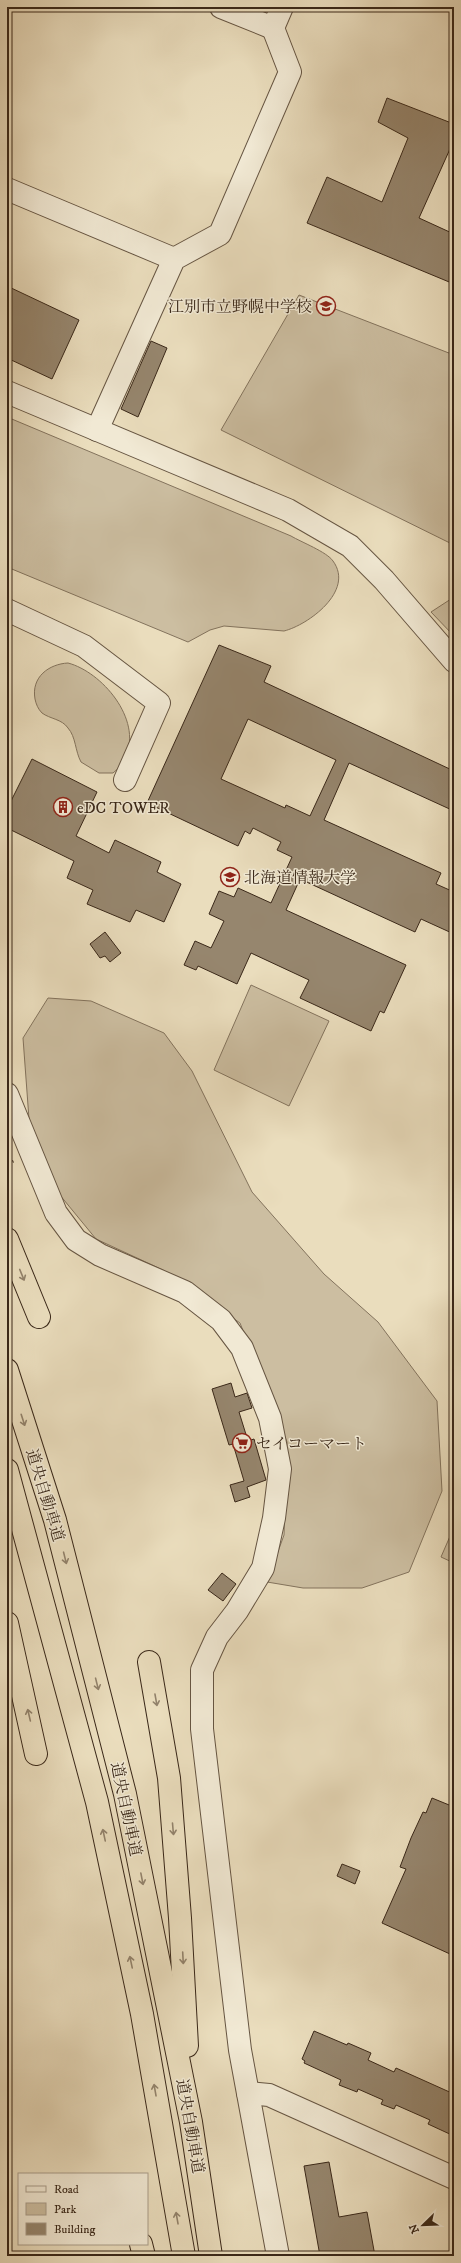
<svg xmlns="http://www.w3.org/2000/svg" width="461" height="2263" viewBox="0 0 461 2263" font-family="'IM FELL DW Pica','Noto Serif JP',serif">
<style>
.green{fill:#ccbea1;stroke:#83735d}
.building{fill:#96866e;stroke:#3a2819;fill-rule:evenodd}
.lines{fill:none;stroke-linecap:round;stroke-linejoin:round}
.minor-casing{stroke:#665542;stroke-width:24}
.highway-casing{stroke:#3a2819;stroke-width:24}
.path{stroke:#3a2819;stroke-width:2.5;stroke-dasharray:1 2;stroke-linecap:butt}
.minor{stroke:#f1e9d4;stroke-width:22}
.highway{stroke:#eaddbd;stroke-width:22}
.oneway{stroke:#92826b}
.labels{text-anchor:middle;stroke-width:3;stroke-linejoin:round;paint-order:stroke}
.poi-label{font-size:16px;fill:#3a2819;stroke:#f1e9d4;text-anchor:start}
.street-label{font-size:16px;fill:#3a2819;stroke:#f1e9d4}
</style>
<rect width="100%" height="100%" fill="#eaddbd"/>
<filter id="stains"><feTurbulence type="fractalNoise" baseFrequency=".005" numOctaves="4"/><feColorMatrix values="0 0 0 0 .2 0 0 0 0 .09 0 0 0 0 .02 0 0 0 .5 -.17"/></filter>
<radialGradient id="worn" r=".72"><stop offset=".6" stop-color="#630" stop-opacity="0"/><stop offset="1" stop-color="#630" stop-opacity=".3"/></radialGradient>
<g class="green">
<path d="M299 295 454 355V545L221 430Z"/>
<path d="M7 417 291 536C301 542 327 552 333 561 355 591 308 625 284 631L224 626 210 630 188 642 7 567Z"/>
<path d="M454 597V636L431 612Z"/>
<path d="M68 663C102 672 142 719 126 756 122 762 119 769 113 773H99L81 762C75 751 76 737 68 728 62 719 50 719 42 713 38 709 36 704 35 699 31 677 49 664 68 663Z"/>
<path d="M251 985 329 1021 289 1106 214 1070Z"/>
<path d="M48 998 91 1001 164 1033 192 1071 252 1192 324 1274 378 1322 437 1401 442 1491 409 1572 362 1588H303L267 1582 284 1535 287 1442 240 1323 163 1270 96 1239 50 1183 29 1119 23 1038Z"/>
<path d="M454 1527V1563L441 1557Z"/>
</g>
<g class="building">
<path d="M387 98 454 124V140L419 218 454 234V284L307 223 327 177 382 202 408 138 378 122Z"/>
<path d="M7 286 79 320 52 379 7 358Z"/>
<path d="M151 341 167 348 138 417 121 409Z"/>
<path d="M219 645 271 666 264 682 454 771V811L349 763 324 820 441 873 436 884 454 892V934L421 919 415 932 300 879 286 910 406 965 384 1013 380 1011 371 1031 300 998 309 980 251 953 237 984 198 966 196 970 184 965 195 941 211 948 224 921 209 914 219 891 234 897 238 888 271 903 292 857 277 850 281 842 253 828 250 834 245 831 238 846 147 803ZM248 719 336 760 310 816 286 805 285 808 221 779Z"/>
<path d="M32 759 97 792 76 836 109 853 115 840 161 862 157 872 181 884 164 922 136 910 130 922 87 904 93 890 67 878 74 861 7 828V809Z"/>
<path d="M105 932 121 953 110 962 105 956 100 958 90 944Z"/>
<path d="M231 1383 235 1397 247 1393 252 1408 239 1412 248 1441 254 1439 266 1480 247 1487 250 1497 235 1502 230 1485 244 1481 233 1444 229 1445 212 1389Z"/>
<path d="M222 1573 236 1584 223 1601 208 1590Z"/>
<path d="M432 1798 454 1807V1945L450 1954 382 1923 406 1869 400 1867 411 1838 423 1812 426 1813Z"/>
<path d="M342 1864 360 1871 355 1884 337 1876Z"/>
<path d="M314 2031 347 2045 348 2043 371 2053 368 2060 394 2072 396 2068 454 2094V2136L428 2124 430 2120 396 2105 394 2109 381 2104 383 2100 358 2089 357 2092 339 2085 341 2080 304 2063 305 2061 302 2059Z"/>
<path d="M329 2162 339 2217 367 2212 375 2256H320L304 2166Z"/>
</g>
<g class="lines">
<defs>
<g id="minor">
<path d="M221 7 273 28 282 7"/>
<path d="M7 189 174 259"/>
<path d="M7 392 288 510 350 546 384 580 454 661"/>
<path d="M97 430 174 259 220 234 290 72 273 28"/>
<path d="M7 610 84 646 159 703 125 780"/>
<path d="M7 1094 56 1213 76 1240 100 1255 185 1292 221 1320 242 1348 270 1418 280 1469 274 1518 263 1568 237 1611 217 1637 202 1670V1729L240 2050 278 2256"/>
<path d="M248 2093 269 2095 454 2178"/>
</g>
<g id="highway">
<path d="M7 1239 39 1317"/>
<path d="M7 1370 55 1520 125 1794 191 2122 211 2256"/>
<path d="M7 1470 97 1802 142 2014 184 2256"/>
<path d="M7 1623 36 1754"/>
<path d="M149 1662 169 1778 180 1918 187 2046"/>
<path d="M141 2244 144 2256"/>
</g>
</defs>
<use href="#minor" class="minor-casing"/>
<use href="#highway" class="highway-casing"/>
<path class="path" d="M7 1164 14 1161"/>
<use href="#minor" class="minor"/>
<use href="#highway" class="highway"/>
</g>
<defs><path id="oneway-shaft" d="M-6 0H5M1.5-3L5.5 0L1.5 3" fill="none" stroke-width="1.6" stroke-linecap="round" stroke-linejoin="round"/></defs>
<g class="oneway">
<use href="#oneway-shaft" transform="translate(22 1275) rotate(68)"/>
<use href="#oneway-shaft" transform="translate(23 1420) rotate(72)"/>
<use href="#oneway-shaft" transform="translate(65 1558) rotate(76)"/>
<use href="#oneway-shaft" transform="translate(97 1684) rotate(76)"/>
<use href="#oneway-shaft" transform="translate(156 1700) rotate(80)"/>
<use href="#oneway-shaft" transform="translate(29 1715) rotate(-103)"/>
<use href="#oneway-shaft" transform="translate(173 1829) rotate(85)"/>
<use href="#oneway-shaft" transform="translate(104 1835) rotate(-102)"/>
<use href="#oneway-shaft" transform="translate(142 1879) rotate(79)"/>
<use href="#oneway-shaft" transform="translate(183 1958) rotate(87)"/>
<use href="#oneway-shaft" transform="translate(131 1962) rotate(-102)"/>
<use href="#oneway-shaft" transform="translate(155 2090) rotate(-100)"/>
<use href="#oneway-shaft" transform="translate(177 2218) rotate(-100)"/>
</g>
<defs>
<symbol id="school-ring" viewBox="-11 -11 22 22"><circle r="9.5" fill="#f1e9d4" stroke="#8f2418" stroke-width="1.5"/><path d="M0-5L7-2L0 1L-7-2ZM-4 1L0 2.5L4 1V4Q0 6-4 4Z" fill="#8f2418"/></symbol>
<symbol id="building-ring" viewBox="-11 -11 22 22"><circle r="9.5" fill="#f1e9d4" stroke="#8f2418" stroke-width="1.5"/><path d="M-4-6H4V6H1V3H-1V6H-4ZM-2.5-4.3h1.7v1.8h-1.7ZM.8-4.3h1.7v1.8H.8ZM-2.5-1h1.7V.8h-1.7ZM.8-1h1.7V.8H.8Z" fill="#8f2418"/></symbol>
<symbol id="university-ring" viewBox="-11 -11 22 22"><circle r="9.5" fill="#f1e9d4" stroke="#8f2418" stroke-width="1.5"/><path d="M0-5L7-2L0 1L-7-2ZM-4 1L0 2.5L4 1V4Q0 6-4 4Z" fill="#8f2418"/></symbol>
<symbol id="supermarket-ring" viewBox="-11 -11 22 22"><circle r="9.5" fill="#f1e9d4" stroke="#8f2418" stroke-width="1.5"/><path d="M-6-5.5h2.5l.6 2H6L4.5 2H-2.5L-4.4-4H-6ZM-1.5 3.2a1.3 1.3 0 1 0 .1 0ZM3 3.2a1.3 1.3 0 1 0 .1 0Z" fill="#8f2418"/></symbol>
</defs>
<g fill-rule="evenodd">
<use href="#school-ring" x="315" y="295" width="22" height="22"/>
<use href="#building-ring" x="52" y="796" width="22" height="22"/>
<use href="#university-ring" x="219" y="866" width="22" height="22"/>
<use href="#supermarket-ring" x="231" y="1432" width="22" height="22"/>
</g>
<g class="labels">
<g class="poi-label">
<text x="312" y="312" text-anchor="end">江別市立野幌中学校</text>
<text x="77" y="813">eDC TOWER</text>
<text x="244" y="883">北海道情報大学</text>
<text x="256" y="1449">セイコーマート</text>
</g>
<g class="street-label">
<text transform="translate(46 1495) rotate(73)" y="6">道央自動車道</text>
<text transform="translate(127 1809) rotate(78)" y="6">道央自動車道</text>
<text transform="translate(191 2126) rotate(80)" y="6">道央自動車道</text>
</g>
</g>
<rect width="461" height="2263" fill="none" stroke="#eaddbd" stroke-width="24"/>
<rect x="8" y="8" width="445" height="2247" fill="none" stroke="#3a2819" stroke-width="2"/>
<rect x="12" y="12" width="437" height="2239" fill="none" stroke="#3a2819"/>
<rect x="18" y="2173" width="130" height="72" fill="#f1e9d4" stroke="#a89c89"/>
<rect x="26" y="2186" width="20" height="6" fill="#f1e9d4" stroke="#a89c89"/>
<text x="54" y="2193" font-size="12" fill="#3a2819">Road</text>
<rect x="26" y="2203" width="20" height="12" fill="#ccbea1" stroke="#a89c89"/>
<text x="54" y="2213" font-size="12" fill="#3a2819">Park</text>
<rect x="26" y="2223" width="20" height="12" fill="#96866e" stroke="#a89c89"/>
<text x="54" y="2233" font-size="12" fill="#3a2819">Building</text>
<g transform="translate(423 2225) rotate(247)" stroke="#f1e9d4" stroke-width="3" paint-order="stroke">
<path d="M0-3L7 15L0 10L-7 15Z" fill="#3a2819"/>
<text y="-6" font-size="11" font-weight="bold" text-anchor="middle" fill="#3a2819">N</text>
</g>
<rect width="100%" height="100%" filter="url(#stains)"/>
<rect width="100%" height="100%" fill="url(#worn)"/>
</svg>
